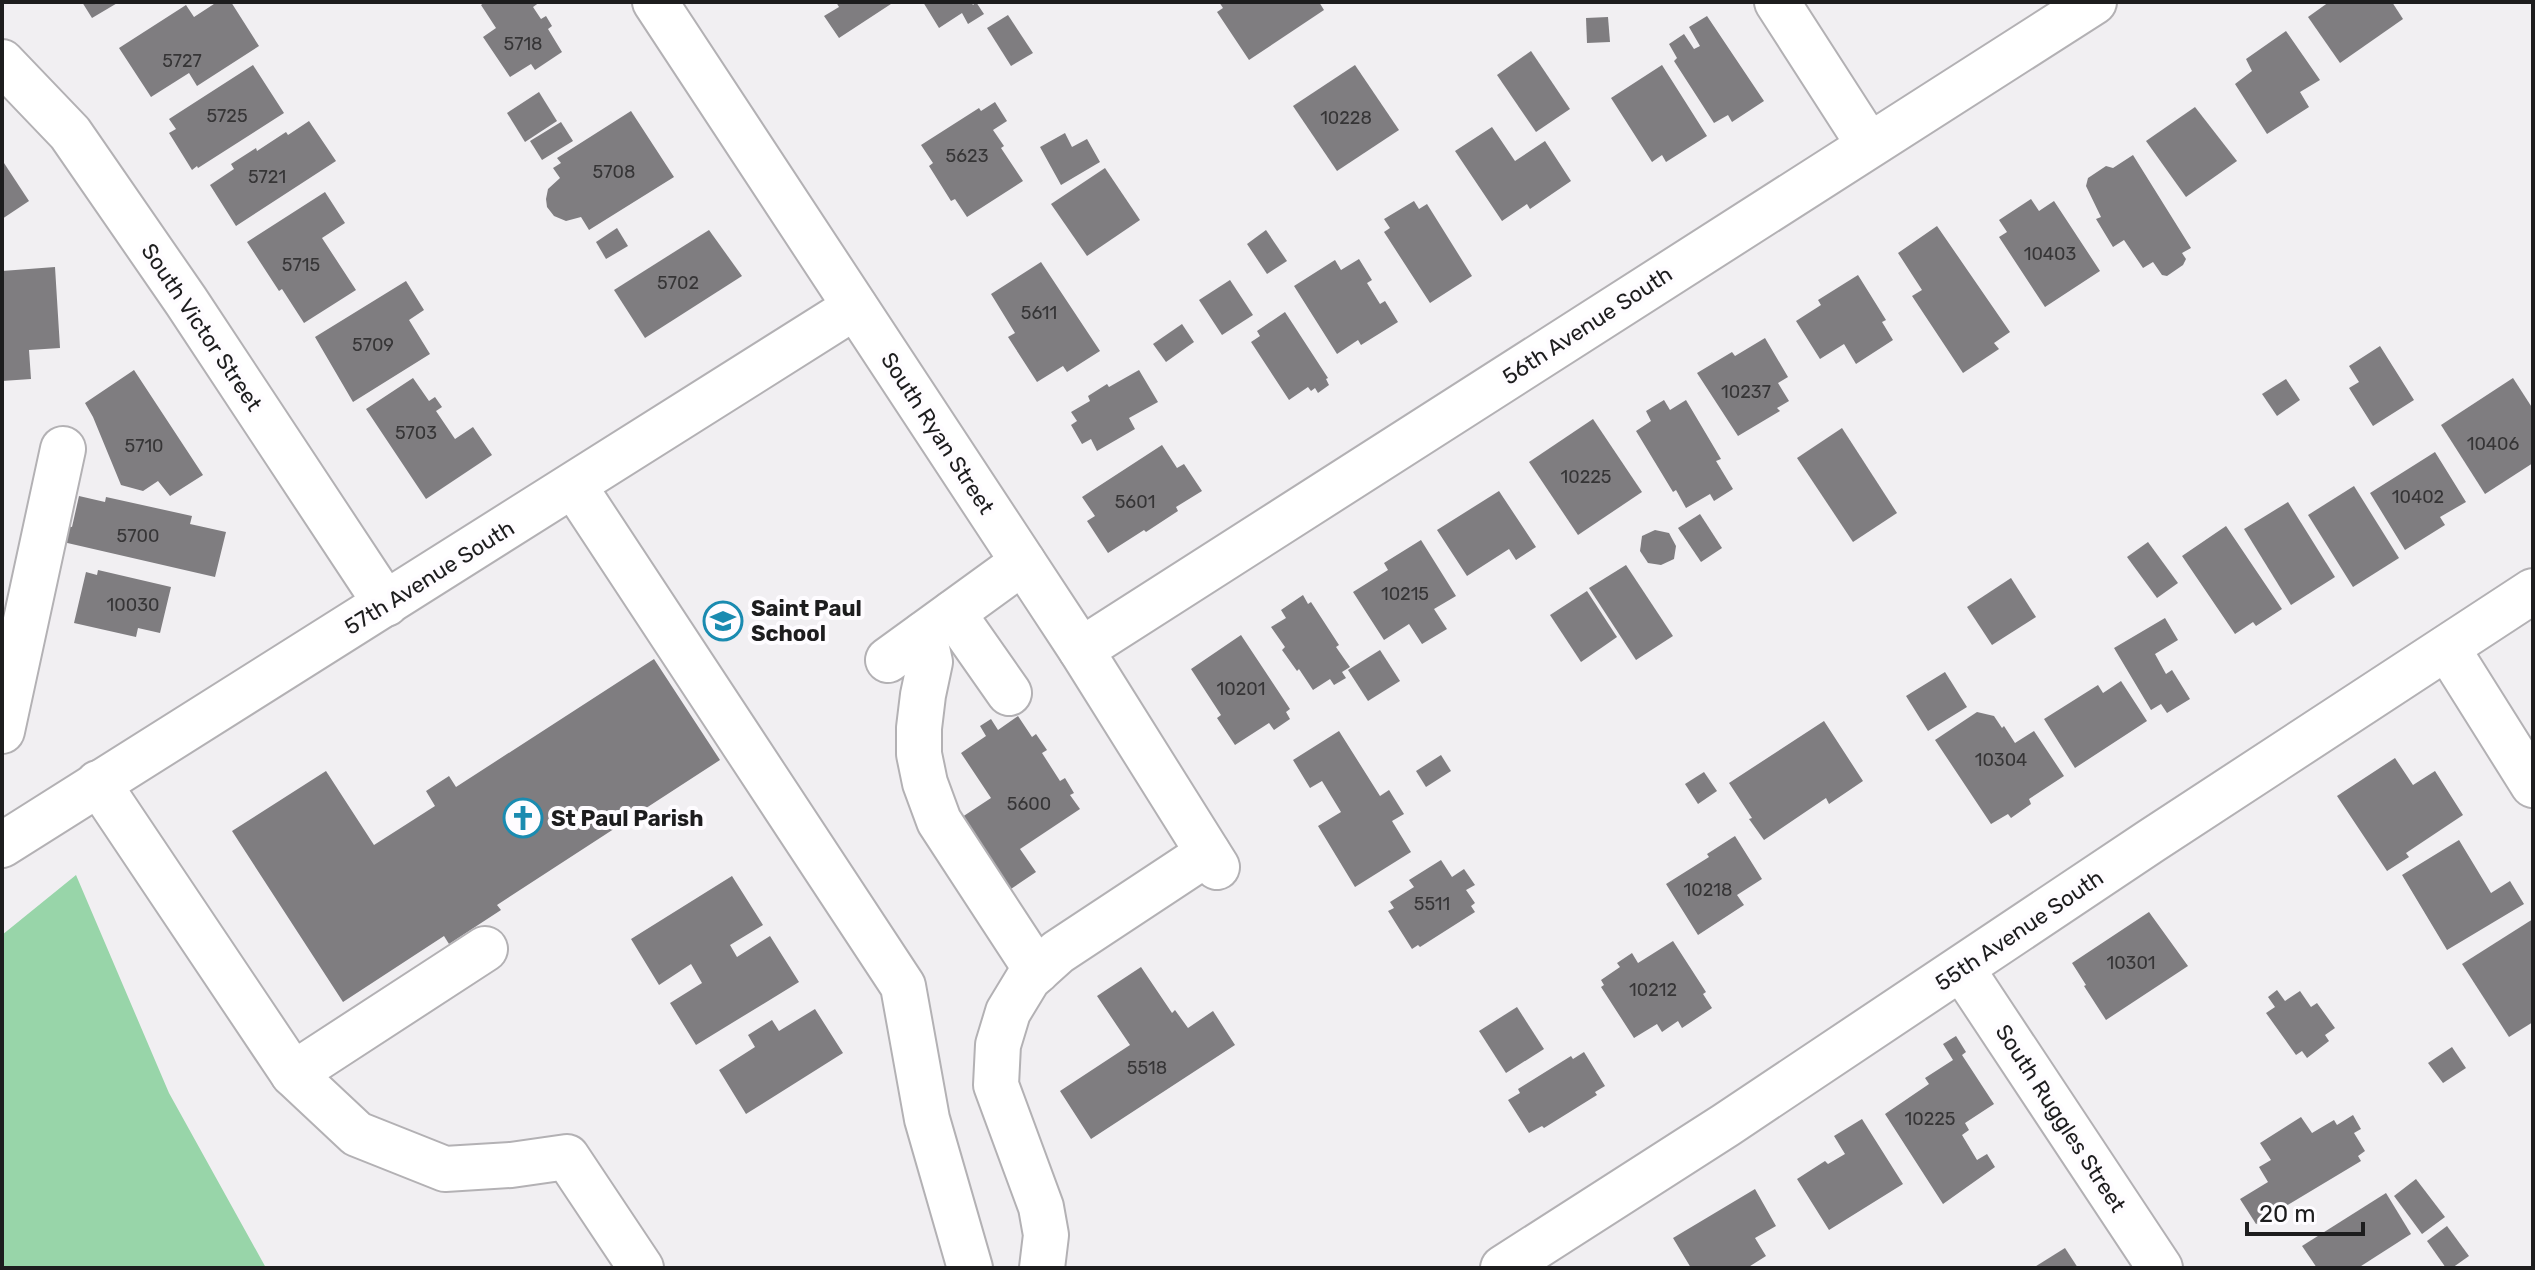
<svg xmlns="http://www.w3.org/2000/svg" width="2535" height="1270" viewBox="0 0 2535 1270" font-family="Rubik,sans-serif">
<style>
.green{fill:#98d5a9}
.building{fill:#7f7d80}
.lines{fill:none;stroke-linecap:round;stroke-linejoin:round}
.minor-casing{stroke:#b3b1b4;stroke-width:48}
.minor{stroke:#fff;stroke-width:44}
.labels{text-anchor:middle;stroke-width:8;stroke-linejoin:round;paint-order:stroke}
.number-label{font-size:18px;fill:#363536}
.street-label{font-size:22px;fill:#1d1d1e;stroke:#fefcff}
.poi-label{font-size:22px;font-weight:bold;fill:#1d1d1e;stroke:#fefcff;text-anchor:start}
</style>
<rect width="100%" height="100%" fill="#f1eff2"/>
<path class="green" d="M76 875 169 1093 266 1268H2V935Z"/>
<g class="building">
<path d="M82 2H119L92 18Z"/>
<path d="M217 2H231L259 46 197 86 189 73 151 97 119 48 186 5 194 17Z"/>
<path d="M485 2H540L533 7 541 19 546 16 552 26 548 29 562 52 535 70 531 64 510 77 483 37 496 28 481 5Z"/>
<path d="M836 2H894L839 38 824 16 839 7Z"/>
<path d="M923 2H971L973 5 976 2 984 14 968 24 962 13 939 28Z"/>
<path d="M1219 2H1319L1324 10 1249 60 1217 12 1223 8Z"/>
<path d="M2329 2H2392L2403 19 2340 63 2308 17Z"/>
<path d="M1008 15 1033 53 1011 66 987 28Z"/>
<path d="M1707 16 1764 101 1732 122 1728 115 1714 123 1674 61 1677 58 1669 44 1684 34 1694 49 1700 46 1689 27Z"/>
<path d="M1608 17 1610 42 1587 43 1586 18Z"/>
<path d="M2286 31 2320 80 2300 92 2309 107 2267 134 2235 84 2252 71 2246 59Z"/>
<path d="M1531 51 1570 109 1536 132 1497 75Z"/>
<path d="M253 65 284 113 198 168 197 166 192 170 169 133 176 129 169 119Z"/>
<path d="M1355 65 1399 130 1337 171 1293 106Z"/>
<path d="M1662 65 1707 136 1666 162 1662 155 1652 162 1611 98Z"/>
<path d="M539 92 557 121 525 142 507 113Z"/>
<path d="M995 102 1007 121 993 130 1004 146 1001 148 1023 181 967 217 955 199 951 201 929 166 933 163 921 145 979 108 981 111Z"/>
<path d="M2195 107 2237 161 2186 197 2146 141Z"/>
<path d="M631 111 674 177 589 230 581 217 566 221 554 216 547 207 546 199 548 189 560 178 553 168 561 163 557 158Z"/>
<path d="M309 121 336 161 236 226 210 185 234 169 231 164 256 148 257 151 286 132 288 135Z"/>
<path d="M561 122 573 141 542 160 530 141Z"/>
<path d="M1492 127 1515 161 1545 141 1571 181 1530 209 1527 204 1502 221 1455 151Z"/>
<path d="M1065 133 1072 147 1087 139 1100 162 1061 185 1040 147Z"/>
<path d="M2133 155 2191 248 2182 253 2186 259 2183 265 2167 276 2162 275 2153 262 2143 268 2124 240 2113 247 2096 219 2101 217 2086 186 2088 178 2106 166 2113 168Z"/>
<path d="M2 160 29 201 2 219Z"/>
<path d="M1105 168 1140 220 1087 256 1051 204Z"/>
<path d="M325 192 345 223 322 238 356 290 304 323 282 289 279 291 247 242Z"/>
<path d="M2031 199 2039 211 2054 201 2100 271 2045 307 1999 237 2007 232 1999 220Z"/>
<path d="M1414 201 1419 209 1427 204 1472 276 1430 303 1384 232 1390 228 1384 219Z"/>
<path d="M1937 226 2010 332 1994 343 1999 349 1963 373 1912 296 1922 290 1898 253Z"/>
<path d="M617 228 628 246 606 259 596 242Z"/>
<path d="M709 230 742 276 645 338 614 290Z"/>
<path d="M1266 230 1287 261 1267 274 1247 244Z"/>
<path d="M1359 259 1372 280 1367 283 1380 304 1385 301 1398 322 1361 345 1358 340 1337 354 1294 286 1335 260 1341 270Z"/>
<path d="M1041 262 1100 351 1067 372 1063 366 1037 382 1008 337 1015 333 991 294Z"/>
<path d="M55 267 60 348 29 350 31 379 2 381V271Z"/>
<path d="M1858 275 1886 320 1882 322 1893 340 1856 364 1844 344 1820 359 1796 321 1821 305 1818 300Z"/>
<path d="M1230 280 1253 315 1222 335 1199 300Z"/>
<path d="M406 281 424 310 409 320 430 354 353 402 315 337Z"/>
<path d="M1285 312 1328 378 1326 379 1329 385 1318 393 1315 388 1311 391 1308 387 1289 400 1251 342 1260 336 1257 331Z"/>
<path d="M1182 324 1194 342 1166 362 1153 344Z"/>
<path d="M1765 338 1788 377 1778 383 1789 401 1777 408 1780 411 1738 436 1697 373 1732 352 1735 356Z"/>
<path d="M2380 346 2414 400 2373 426 2349 388 2359 382 2349 366Z"/>
<path d="M134 370 203 475 170 496 158 481 143 491 121 485 93 417 85 403Z"/>
<path d="M1139 370 1158 402 1129 418 1135 429 1097 451 1091 439 1082 444 1071 425 1077 421 1071 412 1090 401 1088 396 1107 384 1109 387Z"/>
<path d="M413 378 429 401 435 397 442 407 436 411 455 439 473 427 492 455 426 499 366 409Z"/>
<path d="M2513 378 2533 409V463L2485 494 2441 425Z"/>
<path d="M2286 379 2300 400 2277 416 2262 394Z"/>
<path d="M1664 400 1670 410 1686 400 1721 459 1716 461 1733 489 1714 501 1710 494 1686 508 1676 490 1673 492 1636 431 1651 421 1646 411Z"/>
<path d="M1593 419 1642 492 1578 535 1529 462Z"/>
<path d="M1842 428 1897 513 1853 542 1797 458Z"/>
<path d="M1162 445 1177 468 1184 464 1202 491 1176 507 1178 511 1146 532 1144 530 1108 553 1087 521 1095 516 1082 497Z"/>
<path d="M2435 452 2466 502 2440 517 2445 525 2405 550 2370 493Z"/>
<path d="M2354 486 2399 558 2353 587 2308 515Z"/>
<path d="M1499 491 1536 547 1516 560 1509 549 1467 576 1437 530Z"/>
<path d="M79 496 105 502 106 497 192 516 190 524 226 532 215 577 50 539 54 523 72 527Z"/>
<path d="M2288 502 2335 577 2291 605 2244 529Z"/>
<path d="M1700 514 1722 548 1701 562 1678 528Z"/>
<path d="M2226 526 2282 609 2256 626 2253 622 2235 634 2182 556Z"/>
<path d="M1655 530 1669 533 1676 546 1674 559 1661 565 1648 563 1640 551 1642 536Z"/>
<path d="M1421 540 1456 596 1434 609 1447 629 1422 644 1409 624 1384 640 1353 592 1388 570 1384 563Z"/>
<path d="M2148 542 2178 583 2157 598 2127 557Z"/>
<path d="M1626 565 1673 636 1636 660 1589 588Z"/>
<path d="M98 570 171 587 160 633 138 628 136 637 74 623 86 572 97 575Z"/>
<path d="M2011 578 2036 617 1992 645 1967 607Z"/>
<path d="M1587 591 1617 637 1581 662 1550 615Z"/>
<path d="M1303 595 1308 604 1311 602 1339 645 1336 647 1350 667 1342 672 1346 678 1334 685 1330 679 1313 690 1299 669 1297 671 1282 650 1285 647 1271 627 1286 618 1281 610Z"/>
<path d="M2165 618 2178 640 2155 654 2166 674 2172 670 2190 699 2167 713 2161 704 2151 710 2114 648Z"/>
<path d="M1241 635 1290 709 1286 712 1290 719 1274 730 1269 723 1235 745 1217 718 1221 715 1191 669Z"/>
<path d="M1380 650 1400 681 1368 701 1348 670Z"/>
<path d="M654 659 720 760 497 905 501 910 449 944 444 936 343 1002 232 831 326 771 374 845 435 806 426 791 449 776 456 787Z"/>
<path d="M1945 672 1967 707 1928 731 1906 696Z"/>
<path d="M2121 681 2147 721 2075 768 2044 719 2098 685 2103 693Z"/>
<path d="M1977 712 1994 716 2002 728 2004 726 2015 743 2034 731 2064 776 2029 799 2031 804 2011 818 2008 814 1991 824 1935 740Z"/>
<path d="M1018 716 1032 737 1036 734 1047 750 1042 753 1060 781 1065 778 1074 793 1070 795 1080 809 1020 849 1036 872 999 897 950 825 991 798 961 753 986 736 980 726 991 719 998 730Z"/>
<path d="M1824 721 1863 781 1829 804 1826 798 1764 840 1749 819 1752 818 1729 783Z"/>
<path d="M1339 731 1380 796 1389 790 1404 814 1392 821 1411 852 1355 887 1318 826 1341 812 1322 781 1310 788 1293 760Z"/>
<path d="M1441 755 1451 771 1426 787 1416 771Z"/>
<path d="M2395 758 2413 785 2435 771 2463 815 2406 853 2409 857 2387 871 2337 796Z"/>
<path d="M1704 772 1717 791 1698 804 1685 784Z"/>
<path d="M1735 836 1762 879 1737 895 1744 905 1698 935 1666 884 1709 857 1707 854Z"/>
<path d="M2459 840 2491 893 2510 881 2524 904 2447 950 2402 875Z"/>
<path d="M1441 860 1452 877 1464 869 1475 885 1466 890 1475 903 1471 906 1475 912 1420 947 1418 945 1412 949 1388 911 1394 908 1390 902 1414 887 1409 880Z"/>
<path d="M732 876 763 925 730 945 737 957 770 936 799 982 696 1045 670 1003 702 983 691 964 659 985 631 939Z"/>
<path d="M2149 912 2188 966 2106 1020 2084 986 2086 985 2072 963Z"/>
<path d="M2533 919V1022L2509 1037 2462 964Z"/>
<path d="M1673 941 1706 992 1703 994 1712 1008 1682 1028 1678 1021 1662 1032 1657 1024 1634 1038 1601 987 1604 985 1601 980 1620 967 1617 963 1632 953 1638 963Z"/>
<path d="M1141 967 1172 1013 1175 1010 1188 1028 1213 1011 1235 1045 1091 1139 1060 1091 1130 1045 1097 996Z"/>
<path d="M2277 990 2285 1001 2300 991 2311 1007 2317 1003 2335 1028 2325 1035 2329 1041 2307 1058 2302 1051 2296 1055 2266 1013 2275 1007 2268 997Z"/>
<path d="M1517 1007 1544 1049 1506 1073 1479 1031Z"/>
<path d="M815 1009 843 1053 746 1114 719 1070 755 1047 748 1035 772 1020 779 1031Z"/>
<path d="M1956 1036 1966 1052 1962 1055 1994 1104 1965 1123 1969 1130 1962 1135 1977 1160 1987 1154 1995 1167 1943 1204 1885 1114 1929 1084 1925 1078 1953 1060 1943 1044Z"/>
<path d="M2452 1047 2466 1068 2443 1083 2428 1063Z"/>
<path d="M1584 1052 1605 1086 1595 1092 1597 1095 1544 1128 1542 1126 1529 1133 1508 1100 1520 1093 1518 1089 1571 1056 1573 1059Z"/>
<path d="M2353 1115 2361 1129 2354 1133 2365 1151 2358 1156 2361 1161 2256 1224 2240 1199 2268 1182 2259 1167 2271 1160 2260 1143 2301 1117 2312 1133 2334 1120 2337 1125Z"/>
<path d="M1862 1119 1903 1184 1829 1230 1797 1179 1825 1161 1828 1164 1845 1154 1834 1136Z"/>
<path d="M2416 1179 2445 1217 2422 1234 2394 1196Z"/>
<path d="M1755 1189 1776 1226 1755 1238 1766 1256 1747 1268H1691L1673 1238Z"/>
<path d="M2386 1193 2411 1234 2358 1268H2317L2302 1246Z"/>
<path d="M2447 1226 2469 1256 2452 1268H2446L2427 1241Z"/>
<path d="M2065 1248 2078 1268H2033Z"/>
</g>
<g class="lines">
<defs>
<g id="minor">
<path d="M655 2 1081 650 1217 867"/>
<path d="M1777 2 1869 145"/>
<path d="M2 62 70 133 186 301 386 604"/>
<path d="M574 486 903 986 927 1119 970 1268"/>
<path d="M953 613 1009 693"/>
<path d="M924 634 930 662 923 695 919 728V754L925 783 939 821 1037 971"/>
<path d="M2447 648 2533 785"/>
<path d="M1081 650 2094 2"/>
<path d="M888 660 1023 562"/>
<path d="M2 731 63 449"/>
<path d="M98 783 293 1074 357 1134 445 1169 511 1165 567 1157 641 1268"/>
<path d="M2 845 855 307"/>
<path d="M1962 969 2160 1268"/>
<path d="M293 1074 485 949"/>
<path d="M1042 1268 1046 1235 1041 1207 996 1085 998 1045 1008 1012 1028 979 1058 952 1208 853"/>
<path d="M1503 1268 1726 1125 2151 841 2533 591"/>
</g>
</defs>
<use href="#minor" class="minor-casing"/>
<use href="#minor" class="minor"/>
</g>
<defs>
<symbol id="school-ring" viewBox="-11 -11 22 22"><circle r="9.5" fill="#fefcff" stroke="#1a8bb0" stroke-width="1.5"/><path d="M0-5L7-2L0 1L-7-2ZM-4 1L0 2.5L4 1V4Q0 6-4 4Z" fill="#1a8bb0"/></symbol>
<symbol id="church-ring" viewBox="-11 -11 22 22"><circle r="9.5" fill="#fefcff" stroke="#1a8bb0" stroke-width="1.5"/><path d="M-1.2-6h2.4v3.5h3.3v2.4h-3.3V6h-2.4V-.1h-3.3v-2.4h3.3Z" fill="#1a8bb0"/></symbol>
</defs>
<g fill-rule="evenodd">
<use href="#school-ring" x="701" y="599" width="44" height="44"/>
<use href="#church-ring" x="501" y="796" width="44" height="44"/>
</g>
<g class="labels">
<g class="number-label">
<text x="523" y="50">5718</text>
<text x="182" y="67">5727</text>
<text x="227" y="122">5725</text>
<text x="1346" y="124">10228</text>
<text x="967" y="162">5623</text>
<text x="614" y="178">5708</text>
<text x="267" y="183">5721</text>
<text x="2050" y="260">10403</text>
<text x="301" y="271">5715</text>
<text x="678" y="289">5702</text>
<text x="1039" y="319">5611</text>
<text x="373" y="351">5709</text>
<text x="1746" y="398">10237</text>
<text x="416" y="439">5703</text>
<text x="2493" y="450">10406</text>
<text x="144" y="452">5710</text>
<text x="1586" y="483">10225</text>
<text x="2418" y="503">10402</text>
<text x="1135" y="508">5601</text>
<text x="138" y="542">5700</text>
<text x="1405" y="600">10215</text>
<text x="133" y="611">10030</text>
<text x="1241" y="695">10201</text>
<text x="2001" y="766">10304</text>
<text x="1029" y="810">5600</text>
<text x="1708" y="896">10218</text>
<text x="1432" y="910">5511</text>
<text x="2131" y="969">10301</text>
<text x="1653" y="996">10212</text>
<text x="1147" y="1074">5518</text>
<text x="1930" y="1125">10225</text>
</g>
<g class="street-label">
<text transform="translate(1587 325) rotate(-33)" y="8">56th Avenue South</text>
<text transform="translate(202 327) rotate(56)" y="8">South Victor Street</text>
<text transform="translate(938 433) rotate(57)" y="8">South Ryan Street</text>
<text transform="translate(429 577) rotate(-32)" y="8">57th Avenue South</text>
<text transform="translate(2019 930) rotate(-34)" y="8">55th Avenue South</text>
<text transform="translate(2061 1118) rotate(57)" y="8">South Ruggles Street</text>
</g>
<g class="poi-label">
<text x="751" y="616">Saint Paul<tspan x="751" dy="25">School</tspan></text>
<text x="551" y="826">St Paul Parish</text>
</g>
</g>
<rect width="2535" height="1270" fill="none" stroke="#1d1d1e" stroke-width="8"/>
<path d="M2247 1222v12h116v-12" fill="none" stroke="#1d1d1e" stroke-width="4"/>
<text x="2259" y="1222" font-size="24" fill="#1d1d1e" stroke="#fefcff" stroke-width="6" paint-order="stroke">20 m</text>
</svg>
